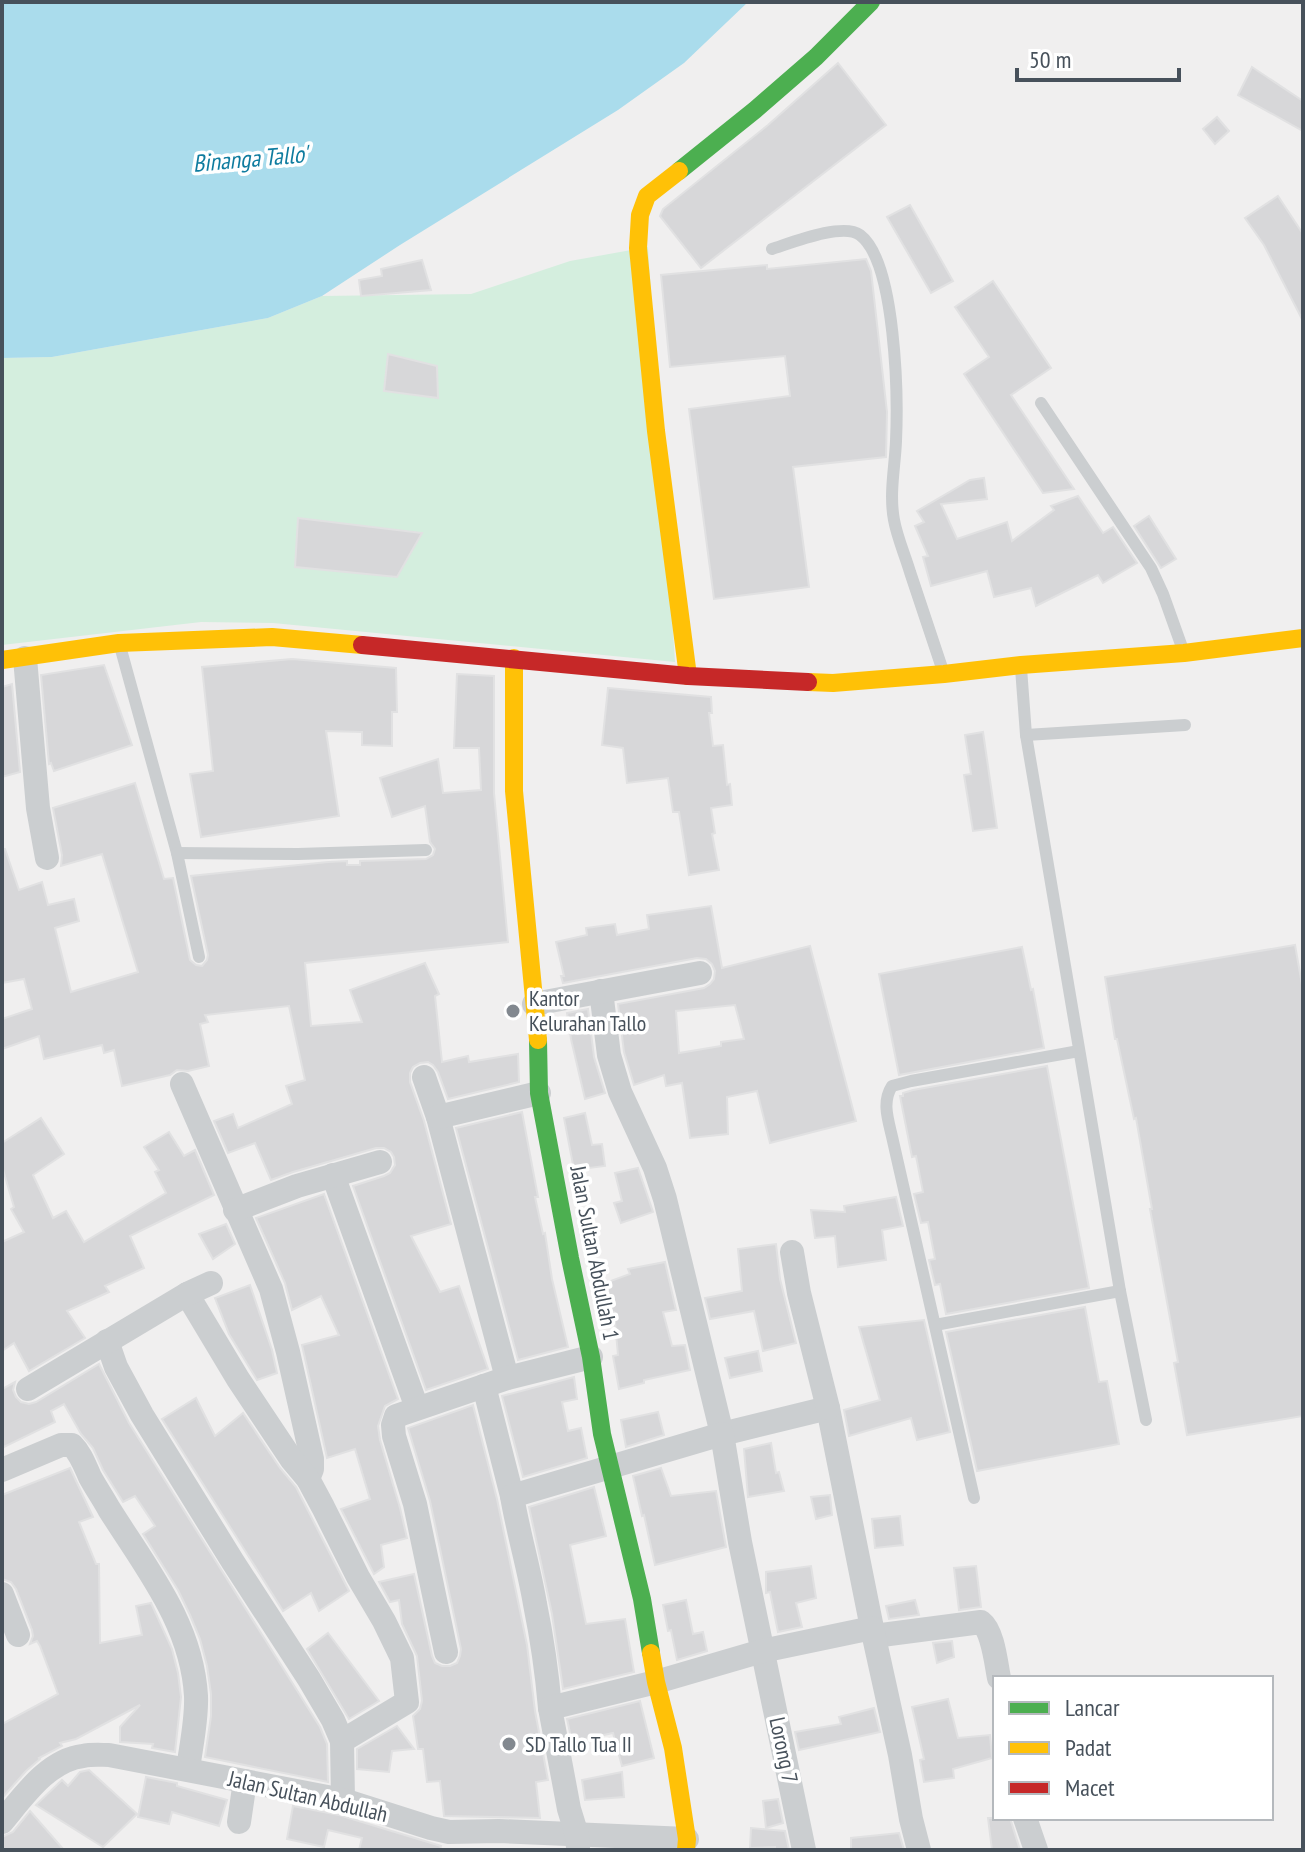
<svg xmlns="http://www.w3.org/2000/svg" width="1305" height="1852" viewBox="0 0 1305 1852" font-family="'PT Sans Narrow',sans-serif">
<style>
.green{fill:#d4eede}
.water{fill:#aadcec}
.building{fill:#d7d7d9;stroke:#e1e1e2;stroke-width:2;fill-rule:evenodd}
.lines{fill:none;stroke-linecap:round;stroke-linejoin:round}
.lane{stroke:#cbced0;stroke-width:12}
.street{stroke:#cbced0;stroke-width:24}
.fast{stroke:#4caf50;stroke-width:18}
.slow{stroke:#ffc107;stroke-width:18}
.jam{stroke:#c62828;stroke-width:18}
.poi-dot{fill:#82888f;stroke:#fff;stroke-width:3}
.labels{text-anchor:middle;stroke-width:7;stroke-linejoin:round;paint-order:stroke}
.poi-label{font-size:22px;fill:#47515b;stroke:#fff;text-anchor:start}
.street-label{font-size:22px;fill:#47515b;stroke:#fff}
.water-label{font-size:24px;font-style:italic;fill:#0f7c9f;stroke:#fff}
</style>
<rect width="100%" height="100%" fill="#f0efef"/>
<path class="green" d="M648 247 675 662 273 623 201 622 2 645V358L52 357 268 318 322 296 471 294 570 261Z"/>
<path class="water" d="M2 2 24 3 748 2 684 63 618 110 400 245 322 296 268 318 52 357 2 358Z"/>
<g class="building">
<path d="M838 63 886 125 701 268 660 216 663 209 768 125Z"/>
<path d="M1252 67 1303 101V131L1238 95Z"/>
<path d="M1217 117 1229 131 1215 144 1203 129Z"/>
<path d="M1278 196 1303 234V321L1264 245 1245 218Z"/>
<path d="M910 205 953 281 931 293 887 217Z"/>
<path d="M866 259 871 271 887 412 886 457 793 467 809 587 714 599 689 409 790 396 785 356 670 367 661 275 767 265V269Z"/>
<path d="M422 260 431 290 361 296 359 280 382 276 381 269Z"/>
<path d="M993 281 1051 368 1011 395 1074 489 1043 493 964 374 989 357 955 307Z"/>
<path d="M388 354 437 366 438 398 384 391Z"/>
<path d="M984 478 987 499 941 504 957 539 1007 522 1012 541 1054 510 1051 506 1078 496 1103 533 1113 527 1137 563 1103 583 1098 575 1036 606 1031 588 994 597 987 571 931 586 923 557 928 556 915 526 924 522 917 511 970 480Z"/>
<path d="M1149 516 1176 559 1161 568 1134 526Z"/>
<path d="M298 518 422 533 397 577 295 567Z"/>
<path d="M292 659 396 668 397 712H392V746L362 745V732L326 731 339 816 201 837 190 774 213 771 202 667Z"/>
<path d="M104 665 132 745 54 771 51 763 49 764 41 675Z"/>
<path d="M457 674 494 676V793L508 942 305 963 311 1026 362 1022 350 990 425 963 439 994 435 996 442 1062 468 1056 469 1062 518 1054 519 1082 448 1099 438 1072 433 1065 428 1062 420 1063 413 1067 410 1073V1082L424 1121 451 1224 411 1236 440 1292 459 1286 488 1369 426 1390 353 1186 384 1176 390 1173 395 1165 394 1157 391 1152 384 1148H376L293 1172 271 1180 255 1143 228 1153 214 1121 233 1114 238 1128 292 1104 286 1086 305 1080 289 1006 205 1015 208 1022 200 1024 209 1066 188 1071 177 1070 170 1075 122 1086 114 1050 104 1053 102 1045 44 1059 39 1036 2 1049V1019L32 1009 24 979 2 983V849H5L19 890 42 882 48 905 74 899 79 921 55 928 71 992 138 972 102 854 61 866 62 855 53 808 135 783 164 879 173 878 190 960 196 965 202 966 207 960 208 955 191 876 328 862 347 861V865H360V861L426 859 433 855 435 849 430 842 425 806 392 817 380 778 438 759 443 793 481 790 479 748H454Z"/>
<path d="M12 684 20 772 2 777V687Z"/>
<path d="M608 688 711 697 712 713H709L713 746 723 745 727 785 730 784 732 805 711 808 715 833 712 834 719 870 689 875 679 812H673L668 778 627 783 623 748 602 745Z"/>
<path d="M983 732 997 828 973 831 964 775 971 774 965 735Z"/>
<path d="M711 906 722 968 810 946 856 1121 770 1143 757 1091 727 1097 728 1134 690 1138 682 1083 666 1086 664 1075 634 1085 624 1052 618 1004 704 988 710 984 714 979 715 971 712 964 706 959 697 958 563 983 561 976H564L556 942 587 935 586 928 615 924 617 935 649 929 647 915ZM735 1005 744 1039 721 1042V1046L679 1053 676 1011Z"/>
<path d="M1295 945 1303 990V1416L1187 1435 1174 1363 1178 1362 1150 1209H1152L1136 1118 1134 1119 1117 1039H1115L1105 977Z"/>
<path d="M1022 947 1031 990 1033 989 1044 1048 899 1075 879 974Z"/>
<path d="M588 1009 594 1057 605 1093 585 1099 571 1039 567 1013Z"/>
<path d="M1047 1066 1089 1288 946 1314 940 1284 935 1285 929 1260 935 1259 928 1222 921 1223 914 1194 923 1192 916 1156 912 1157 900 1096H903V1093L913 1090Z"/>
<path d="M522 1112 538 1197H535L543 1234 545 1233 552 1279 568 1347 518 1360 456 1128Z"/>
<path d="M585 1113 592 1145 602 1144 605 1166 574 1170 564 1118Z"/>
<path d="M41 1118 64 1154 33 1175 53 1218 66 1211 84 1242 166 1193 155 1172 159 1170 144 1147 169 1132 184 1156 195 1150 214 1195 130 1236 144 1268 105 1286 109 1292 67 1311 85 1338 29 1371 14 1343 2 1351V1242L24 1232 11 1209 14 1207 2 1166V1143Z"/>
<path d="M638 1168 653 1212 621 1223 614 1203 622 1201 615 1173Z"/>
<path d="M324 1194 398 1399 385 1406 378 1426 380 1440 400 1508 407 1538 381 1545 384 1567 374 1574 341 1509 370 1499 355 1449 327 1458 302 1345 339 1335 321 1296 292 1310 285 1283 256 1218Z"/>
<path d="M896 1197 903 1226 882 1230 886 1260 838 1267 835 1236 815 1238 811 1210 845 1212 844 1206Z"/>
<path d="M226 1224 235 1244 213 1259 199 1234Z"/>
<path d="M776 1244 780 1279 796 1343 763 1351 754 1311 710 1319 705 1298 742 1291 738 1249Z"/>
<path d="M665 1262 676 1310 663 1312 672 1346 685 1345 690 1370 644 1380V1383L619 1389 613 1356 618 1355 614 1312 608 1314 597 1286 630 1274 628 1269Z"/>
<path d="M250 1285 272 1350 277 1373 257 1380 229 1334 215 1298Z"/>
<path d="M1085 1307 1099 1382 1107 1381 1119 1444 977 1471 946 1332Z"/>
<path d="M924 1320 950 1432 917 1440 911 1418 849 1436 844 1410 880 1400 859 1327Z"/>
<path d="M758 1351 762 1371 730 1378 725 1358Z"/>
<path d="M99 1364 129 1423 320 1727 327 1744 328 1782 205 1757 211 1716V1694L207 1666 200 1639 190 1615 178 1590 143 1534 155 1526 135 1496 123 1502 103 1470 93 1448 81 1434 64 1404 51 1411 55 1422 2 1448V1389L15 1382 13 1390 16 1397 21 1402 29 1404 36 1402Z"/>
<path d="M574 1377 577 1399 562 1402 568 1431 581 1428 587 1458 523 1477 502 1396Z"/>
<path d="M196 1398 215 1436 243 1413 280 1468 296 1487 349 1591 319 1611 311 1593 283 1611 162 1419Z"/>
<path d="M473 1405 497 1499 527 1645 535 1711 548 1780 536 1782 540 1818 444 1816 440 1781 427 1782 423 1749H418L413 1716 420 1709 422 1701 417 1656 402 1624 399 1600 390 1602 379 1582 414 1574 432 1656 435 1663 442 1666H450L457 1663 460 1656 461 1649 430 1501 408 1428Z"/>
<path d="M658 1412 664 1435 626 1447 621 1420Z"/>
<path d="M771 1443 776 1473 779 1472 784 1491 748 1497 744 1449Z"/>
<path d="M70 1468 93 1517 79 1522 96 1564H99L100 1643 142 1635 136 1606 151 1603 172 1649 178 1673 181 1697 175 1752 152 1748 153 1744 120 1742V1727L140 1705 76 1739 60 1743 62 1746 39 1758 40 1759 26 1771 2 1798V1724L58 1694 40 1646 37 1641 30 1644 33 1636 32 1630 16 1589 11 1582 2 1579V1495Z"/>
<path d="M661 1468 671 1496 716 1491 726 1547 655 1565 644 1515 642 1516 633 1476Z"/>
<path d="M594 1487 606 1536 570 1545 586 1624 625 1619 634 1672 563 1689 552 1614 529 1507Z"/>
<path d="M830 1495 832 1515 816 1519 811 1497Z"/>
<path d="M900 1516 903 1545 875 1548 872 1519Z"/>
<path d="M811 1566 816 1598 796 1603 802 1627 778 1632 770 1592 766 1593V1572Z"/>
<path d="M976 1566 981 1607 959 1610 954 1568Z"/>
<path d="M686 1600 693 1634 703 1632 707 1651 677 1660 671 1630 668 1631 663 1605Z"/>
<path d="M915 1600 919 1615 889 1619 886 1606Z"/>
<path d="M328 1633 379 1701 349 1719 307 1649Z"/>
<path d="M952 1641 954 1657 937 1663 933 1643Z"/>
<path d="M948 1699 958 1738 990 1735 992 1758 953 1769 954 1778 924 1782 920 1760 924 1759 912 1707Z"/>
<path d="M640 1701 654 1758 622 1766 613 1733 572 1742 567 1719Z"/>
<path d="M874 1708 880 1732 799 1750 795 1732 841 1724 839 1717Z"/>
<path d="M397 1726 414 1749 392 1751 389 1772 357 1769V1749Z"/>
<path d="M89 1770 137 1814 103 1847 36 1805 62 1780 68 1786 80 1772Z"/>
<path d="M622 1772 624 1797 585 1800 582 1780Z"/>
<path d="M146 1777 177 1783V1786L227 1800 219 1826 172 1812 169 1824 138 1817Z"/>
<path d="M778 1799 783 1823 766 1828 763 1801Z"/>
<path d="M293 1806 339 1815 441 1846 440 1850H359L362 1838 328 1830 324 1847 287 1839Z"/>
<path d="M30 1811 64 1850H2V1837L13 1832Z"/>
<path d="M988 1818H1010L1020 1850H992Z"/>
<path d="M751 1828 785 1831 789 1850H775V1847L750 1848Z"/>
<path d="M899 1833 904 1850H851V1838Z"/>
</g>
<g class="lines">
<g class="lane">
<path d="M772 249C791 243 843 222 860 235 896 262 898 397 896 441 895 467 889 493 894 520 897 537 905 555 910 572 921 605 932 638 943 671"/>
<path d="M1041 403 1151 568 1163 594 1183 650"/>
<path d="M120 646 177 853 199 957"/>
<path d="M1021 668 1026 735 1120 1291 1146 1420"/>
<path d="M1026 735 1185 725"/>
<path d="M177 853 298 854 426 850"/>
<path d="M935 1325 1120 1291"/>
<path d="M974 1498 893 1141C889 1122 881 1103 892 1086L911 1081 1079 1051"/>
</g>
<g class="street">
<path d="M25 658 38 808 47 858"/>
<path d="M601 991 609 1055 620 1092 655 1168 665 1199 722 1434 828 1408 872 1628"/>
<path d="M534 1004 700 973"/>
<path d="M424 1077 438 1117 507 1378"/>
<path d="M182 1084 271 1289 288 1352 312 1459V1469L308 1479"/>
<path d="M438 1117 539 1093"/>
<path d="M333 1175 417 1408"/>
<path d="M235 1210 297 1186 380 1162"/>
<path d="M792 1252 799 1293 828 1408"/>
<path d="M187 1294 238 1379 292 1460 308 1479 323 1507 358 1577 384 1621 402 1658 407 1702 342 1741"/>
<path d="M107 1341 116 1367 142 1415 233 1562 309 1679 333 1720 342 1741 343 1800"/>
<path d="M484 1386 512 1496"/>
<path d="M28 1389 187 1294 211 1283"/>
<path d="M2 1470 61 1445H72C81 1454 85 1466 90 1477 96 1488 103 1498 109 1509 146 1568 192 1624 196 1696 197 1720 191 1746 188 1769"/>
<path d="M2 1594 18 1635"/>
<path d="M874 1636 981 1622C993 1631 996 1663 999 1678"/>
<path d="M446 1652 415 1504 394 1436 393 1425 396 1416 507 1378 591 1357"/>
<path d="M550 1708C547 1673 542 1638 535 1604 529 1568 518 1532 512 1496L722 1434 740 1542 804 1850"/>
<path d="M1025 1818 1036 1850"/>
<path d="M2 1822C23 1797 48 1760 83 1756 92 1754 101 1755 109 1755L343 1800 431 1828 449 1832 499 1831 687 1839"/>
<path d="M239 1822 245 1781"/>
<path d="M578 1848 577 1835 569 1809 550 1708 656 1682 762 1651 872 1628 900 1755 911 1819 919 1850"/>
</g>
<g class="fast">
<path d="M679 171 755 110 816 57 871 2"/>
<path d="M538 1040 539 1093 570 1258 591 1357 602 1434 642 1599 651 1653"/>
</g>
<g class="slow">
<path d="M679 171 647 196 640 215 638 248 656 431 688 676"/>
<path d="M514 658V791L538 1040"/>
<path d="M2 660 119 643 272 637 362 645"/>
<path d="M808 682 833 683 944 674 1021 665 1184 653 1303 638"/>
<path d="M651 1653 656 1682 673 1748 687 1839 686 1850"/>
</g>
<path class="jam" d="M362 645 688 676 808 682"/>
</g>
<g class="poi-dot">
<circle cx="513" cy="1011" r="8"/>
<circle cx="509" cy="1744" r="8"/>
</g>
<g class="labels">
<g class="poi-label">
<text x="529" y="1006">Kantor<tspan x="529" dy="25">Kelurahan Tallo</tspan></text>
<text x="525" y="1752">SD Tallo Tua II</text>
</g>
<g class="street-label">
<text transform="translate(595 1253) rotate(79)" y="8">Jalan Sultan Abdullah 1</text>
<text transform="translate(784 1750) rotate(78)" y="8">Lorong 7</text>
<text transform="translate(308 1796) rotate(13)" y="8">Jalan Sultan Abdullah</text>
</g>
<g class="water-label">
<text transform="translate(250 159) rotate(-5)" y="8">Binanga Tallo'</text>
</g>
</g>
<rect width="1305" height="1852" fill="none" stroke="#47515b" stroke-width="8"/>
<rect x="993" y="1676" width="280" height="144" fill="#ffffff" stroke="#b5b9bd" stroke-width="2"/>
<rect x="1009" y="1702" width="40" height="12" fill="#4caf50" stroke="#b5b9bd" stroke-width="2"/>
<text x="1065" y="1716" font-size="24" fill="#47515b">Lancar</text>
<rect x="1009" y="1742" width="40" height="12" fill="#ffc107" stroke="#b5b9bd" stroke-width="2"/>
<text x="1065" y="1756" font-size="24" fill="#47515b">Padat</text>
<rect x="1009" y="1782" width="40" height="12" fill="#c62828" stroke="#b5b9bd" stroke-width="2"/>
<text x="1065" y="1796" font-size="24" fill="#47515b">Macet</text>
<path d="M1017 68v12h162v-12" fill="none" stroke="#47515b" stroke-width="4"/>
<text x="1029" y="68" font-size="24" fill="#47515b" stroke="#ffffff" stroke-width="6" paint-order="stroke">50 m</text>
</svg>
